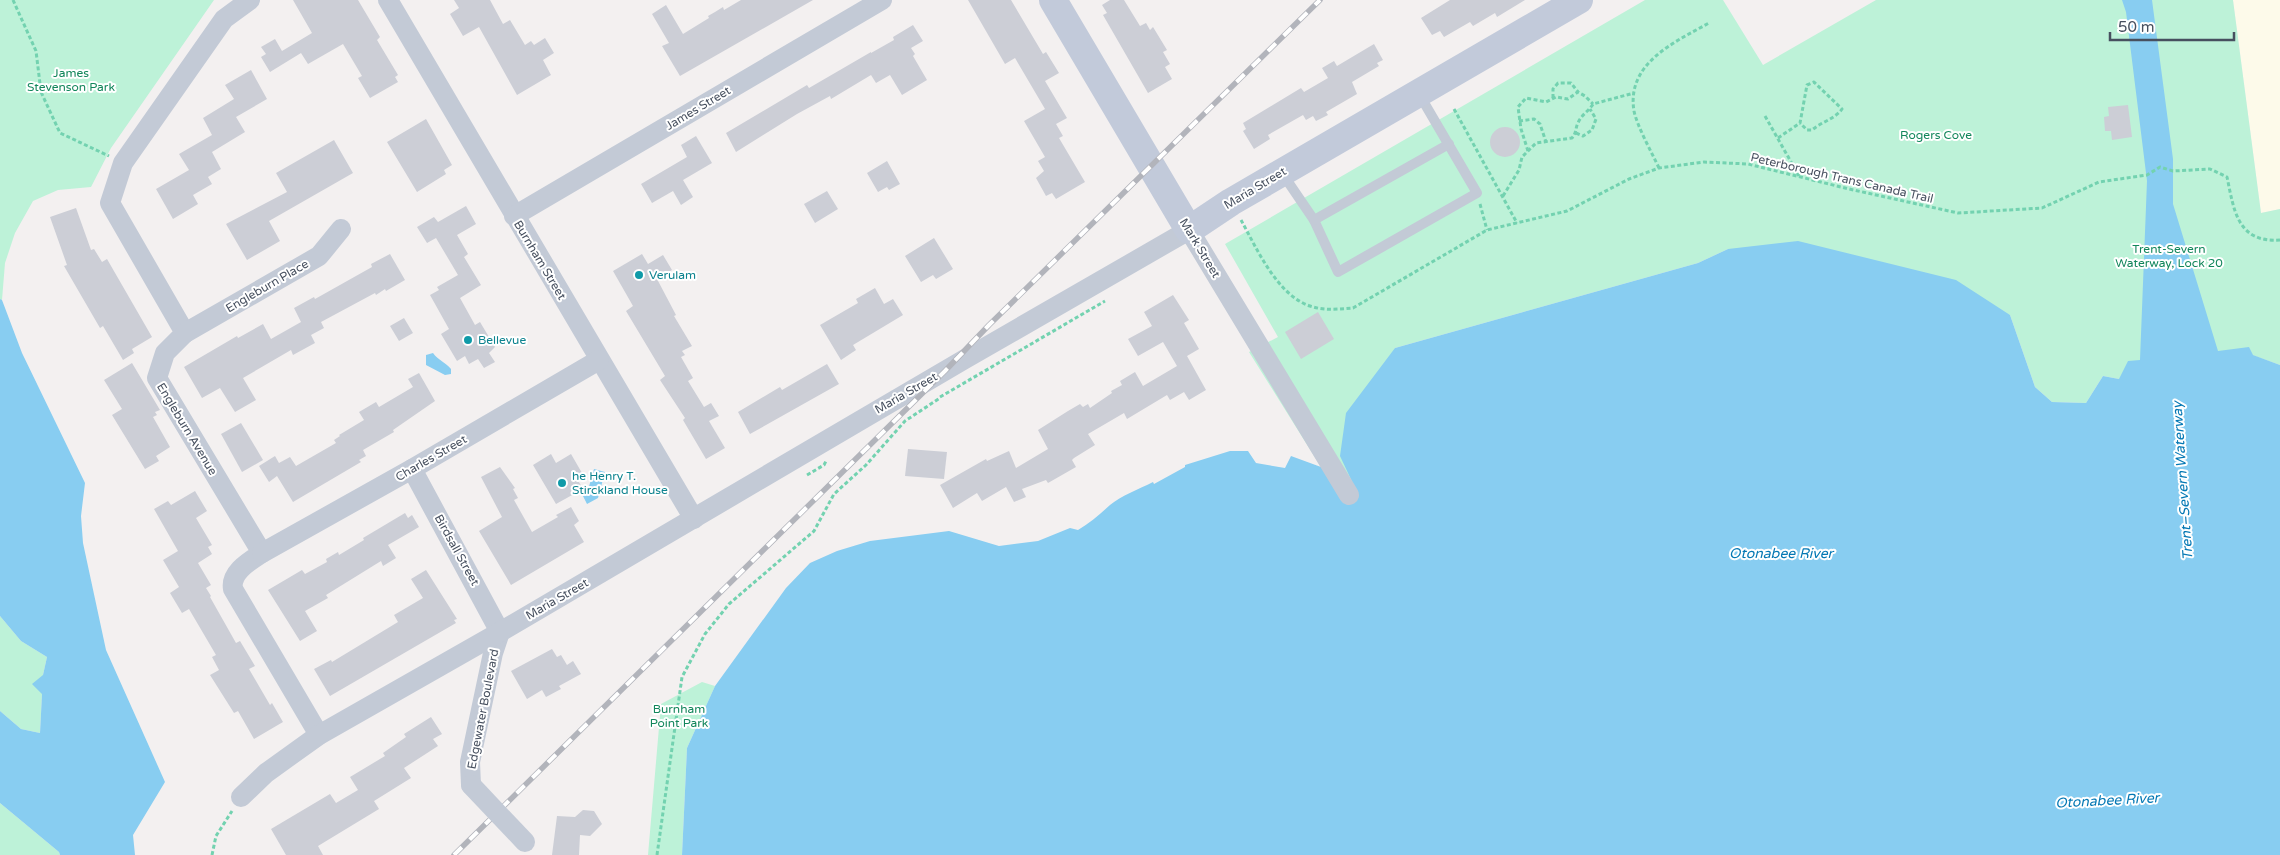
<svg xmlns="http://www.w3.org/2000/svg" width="2280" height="855" viewBox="0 0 2280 855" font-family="'Varela Round',sans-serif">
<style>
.commercial{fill:#fdfaea}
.green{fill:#bdf2d8}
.water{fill:#88cdf1}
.building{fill:#ccced6}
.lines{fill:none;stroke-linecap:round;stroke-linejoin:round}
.path{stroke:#73d2b0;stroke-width:3;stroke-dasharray:4 2.5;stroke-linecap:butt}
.lane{stroke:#c3cad6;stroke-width:10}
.street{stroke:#c3cad6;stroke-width:20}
.secondary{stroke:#c2cada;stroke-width:28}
.rail-casing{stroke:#b2b4bb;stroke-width:5.5}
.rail{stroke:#fff;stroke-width:4;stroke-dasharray:11;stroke-linecap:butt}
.street-bridge{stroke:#c3cad6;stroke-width:20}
.culture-dot{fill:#0f9aa8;stroke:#fff;stroke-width:2}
.labels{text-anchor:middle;stroke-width:4;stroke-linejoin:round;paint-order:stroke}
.park-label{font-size:12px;fill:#12865b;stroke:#fff}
.street-label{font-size:12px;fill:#47505f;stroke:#fff}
.culture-label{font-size:12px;fill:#0d838f;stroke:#fff;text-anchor:start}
.water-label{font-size:14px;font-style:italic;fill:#0478b4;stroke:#fff}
</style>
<rect width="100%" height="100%" fill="#f3f0f0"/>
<path class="commercial" d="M2233 0H2280V209L2261 213Z"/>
<g class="green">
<path d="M0 0H214L111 148 91 187 58 190 33 201 15 233 5 263 2 300 0 299Z"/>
<path d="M1645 0H1723L1763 65 1876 0H2233L2261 213 2280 209V365L2252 355 2119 379 2103 376 2086 403 2052 402 2035 387 2010 315 1728 249 1698 263 1395 348 1357 490 1321 467 1249 352 1278 337 1225 244Z"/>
<path d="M0 616 21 641 47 657 43 675 40 733 21 729 0 711Z"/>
<path d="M702 682 715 686 687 748 682 855H648L661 704Z"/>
<path d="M0 803 59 852 60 855H0Z"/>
</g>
<g class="water">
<path d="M2122 0H2152L2173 159V204L2218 351 2249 347 2253 355 2280 365V855H682L687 748 715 686 786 588 810 563 837 551 870 541 949 531 999 546 1038 541 1070 528 1078 530C1090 523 1100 514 1110 505 1121 496 1139 489 1153 482L1154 484 1185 467V465L1230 451H1248L1256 463 1285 468 1291 456 1321 467 1356 490 1340 456 1346 413 1395 348 1698 263 1728 249 1798 241 1956 280 2010 315 2035 387 2052 402 2086 403 2103 376 2119 379 2128 361 2140 360 2147 181 2126 12Z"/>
<path d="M0 299 2 300 22 353 85 483 81 516 83 543 106 650 165 782 133 835 135 855H60L59 852 0 803V711L21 729 40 733 42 694 32 684 43 675 47 657 21 641 0 616Z"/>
<path d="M433 353C438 360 445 362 451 369V374L445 375 426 365V355Z"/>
<path d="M594 469 605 472 598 498 587 504 582 494 588 490Z"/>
</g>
<g class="building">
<path d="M293 0H358L380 37 377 40 398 75 395 77 398 82 370 98 358 78 362 76 343 44 308 64 301 53 270 72 261 57 266 54 261 47 275 39 282 51 312 33Z"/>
<path d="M454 0H490L503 24 510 20 525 45 531 41 534 45 545 38 554 53 543 60 551 75 517 95 479 27 463 36 450 14 459 8Z"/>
<path d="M741 0H813L680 76 662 46 669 43 652 14 666 5 683 34 709 18 708 16 715 12 723 7 724 10Z"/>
<path d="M968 0H1011L1043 54 1046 52 1059 73 1045 81 1067 118 1056 124 1063 136 1059 138 1085 182 1056 199 1052 193 1046 196 1036 178 1044 171 1038 161 1045 157 1024 121 1045 109 1015 58 1005 64Z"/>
<path d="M1110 0H1124L1140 26 1146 23 1150 30 1153 27 1167 50 1163 52 1170 64 1165 67 1172 79 1148 93 1103 15 1107 13 1102 5Z"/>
<path d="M1450 0H1525L1497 17 1495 13 1473 26 1470 22 1444 37 1440 31 1432 35 1421 18Z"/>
<path d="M913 25 923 41 911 48 915 54 913 56 927 80 902 95 890 75 876 83 871 75 831 99 830 96 797 114 736 152 726 133 807 85 809 88 871 52V53L894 40 893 37Z"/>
<path d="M1374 44 1383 60 1377 63 1379 66 1352 82 1357 94 1326 112 1328 115 1316 121 1313 116 1306 120 1303 115 1268 135 1270 139 1254 149 1243 131 1246 129 1243 123 1301 88 1304 92 1328 78 1322 68 1334 61 1337 66Z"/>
<path d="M251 70 267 99 236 117 245 132 212 152 221 169 208 177 212 184 193 195 198 204 173 219 156 189 189 170 179 154 212 135 203 118 234 99 225 85Z"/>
<path d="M2128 105 2132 137 2112 140 2111 131H2105L2104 117 2109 116 2108 107Z"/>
<path d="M426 119 452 165 444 170 446 174 417 192 387 142Z"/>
<circle cx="1505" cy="142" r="15"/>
<path d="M696 136 712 163 683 180 693 197 681 205 673 191 652 203 641 184 687 157 681 145Z"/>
<path d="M334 140 353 173 269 221 280 241 247 260 226 224 287 192 276 173Z"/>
<path d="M887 161 900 184 889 190 887 187 878 192 867 173Z"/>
<path d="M827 191 838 209 815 223 804 204Z"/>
<path d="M466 206 476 224 457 235 468 254 464 257 481 285 460 298 475 325 480 322 495 347 489 353 495 362 484 368 478 359 469 364 465 356 457 361 441 334 449 329 430 295 439 290 437 287 458 275 436 238 427 243 417 227 434 217 438 222Z"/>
<path d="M76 208 91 250 94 249 102 262 107 259 152 337 132 349 134 353 123 360 103 326 100 328 64 266 67 265 50 217Z"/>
<path d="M934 238 953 269 936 279 933 275 921 282 905 256Z"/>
<path d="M390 254 405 280 386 291 385 289 376 295 375 293 321 322 324 328 311 335 315 343 293 355 291 350 243 378 256 400 235 412 220 388 202 398 184 367 237 336 238 338 263 324 271 339 301 322 294 308 314 297 315 299 372 267 371 264Z"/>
<path d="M642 254 648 264 663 255 672 270 657 279 676 315 674 316 692 346 682 351 685 355 681 357 693 378 688 381 704 407 711 403 719 416 709 421 725 448 706 459 683 420 685 418 660 380 665 376 626 311 633 306 613 271Z"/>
<path d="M875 288 884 304 893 299 903 315 853 345 856 350 841 360 820 325 858 303 856 299Z"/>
<path d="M1173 295 1189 320 1184 323 1199 349 1187 356 1206 390 1189 400 1184 392 1170 400 1167 395 1127 419 1124 413 1088 434 1095 445 1074 458 1072 460 1076 467 1048 483 1046 480 1022 489 1026 497 1014 502 1006 487 982 501 977 493 953 508 940 485 986 459 987 461 1009 451 1016 468 1048 449 1038 430 1068 411 1080 404 1083 407 1088 404 1090 408 1112 393 1111 391 1122 385 1120 381 1135 372 1143 386 1177 366 1163 342 1138 356 1128 339 1152 326 1144 312Z"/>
<path d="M1318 312 1334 339 1301 359 1285 332Z"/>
<path d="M404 318 413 333 399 341 390 326Z"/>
<path d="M132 363 160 410 155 412 157 415 153 417 170 447 156 456 159 461 145 469 112 415 122 409 104 380Z"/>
<path d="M827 364 839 384 750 434 738 412 780 387 782 390Z"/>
<path d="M419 373 435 401 393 430 394 432 363 450 366 456 359 460 361 462 293 502 277 476 269 482 259 466 275 456 279 463 290 457 296 466 336 443 334 440 340 436 339 435 364 420 359 412 376 402 379 407 413 387 408 379Z"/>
<path d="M241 423 263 460 242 472 221 434Z"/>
<path d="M908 449 947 452 944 479 905 476Z"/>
<path d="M551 454 556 463 571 454 582 473 576 477 583 489 556 504 533 465Z"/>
<path d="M500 467 515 488 513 489 518 498 514 500 532 532 558 517 556 515 571 507 579 521 574 525 584 542 511 585 479 531 502 517 481 477Z"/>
<path d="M195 491 207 511 196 518 212 545 208 547 212 554 198 563 211 585 206 588 211 596 210 597 236 643 240 641 255 666 249 669 270 705 272 703 283 722 254 739 238 711 234 713 210 675 219 670 212 657 216 655 189 609 182 613 170 593 179 587 163 560 178 551 154 509 168 501 171 505Z"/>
<path d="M405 513 408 518 412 515 419 527 388 545 396 558 383 566 381 561 326 595 328 598 305 611 317 631 300 641 268 590 302 570 305 574 327 562 326 559 338 552 339 555 364 540 363 538Z"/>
<path d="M426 570 457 619 454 620 456 623 330 696 314 669 331 660 332 662 398 622 394 615 423 598 411 579Z"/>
<path d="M552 649 557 657 561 655 567 665 573 661 581 674 559 686 561 689 546 697 542 690 527 699 511 671Z"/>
<path d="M431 717 442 734 433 739 438 746 404 768 411 778 374 801 379 809 318 846 323 855H286L271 829 330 794 336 803 358 790 350 777 385 756 383 753 406 737 404 734Z"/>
<path d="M583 810 594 811 602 824 590 836 580 835 579 855H552L557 816 575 817Z"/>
</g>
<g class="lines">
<g class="path">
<path d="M13 0 36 51 41 92 60 133 109 156"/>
<path d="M1553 98V89L1558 83H1571L1578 92"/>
<path d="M1454 109 1517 223"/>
<path d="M1765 116 1799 176"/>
<path d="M1519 121 1534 119 1540 124 1546 142"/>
<path d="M1576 133 1583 136 1592 130 1596 119 1590 109"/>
<path d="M1778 138 1800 123 1807 85 1814 82 1842 109C1835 119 1821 122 1812 130H1807L1800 123"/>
<path d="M1528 151 1521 129 1518 107 1526 98 1546 102 1556 97 1568 99 1578 92 1585 96 1593 104"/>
<path d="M1659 168C1652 153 1637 126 1634 111 1626 63 1675 42 1709 23"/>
<path d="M1503 196 1519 170 1522 157 1536 143 1572 138C1577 132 1575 129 1578 123 1581 115 1589 111 1593 104L1634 93"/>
<path d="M1480 204 1487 230"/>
<path d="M1241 220C1257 249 1277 295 1310 306 1324 311 1339 309 1353 308L1487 230 1567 211 1629 179 1659 168 1704 162 1748 164 1849 189 1958 213 2042 208 2099 182 2147 175 2160 167 2173 171 2210 169 2227 177C2234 210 2237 243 2280 240"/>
<path d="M940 397 1105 301"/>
<path d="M807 475 824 465 826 461"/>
<path d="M212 855 216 836 232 811"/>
<path d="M657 855 682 677 705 634 729 604 814 531 834 494 866 465 905 421 940 398"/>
</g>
<g class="lane">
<path d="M1282 173 1314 220 1338 272 1477 193 1419 94"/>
<path d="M1314 220 1449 144"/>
</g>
<g class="street">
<path d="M250 0 224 19 123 163 110 203 185 333 165 353 157 378 262 553C250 561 230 572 233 589L319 735"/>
<path d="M388 0 694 519"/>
<path d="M514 216 882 0"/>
<path d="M185 333 319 256 341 229"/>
<path d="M412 469 500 632"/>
<path d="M262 553 412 469 599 360"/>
<path d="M471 785 470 762 493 653 500 632"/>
<path d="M241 797 266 773 319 735 500 632 965 359 1189 230 1349 495"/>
</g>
<path class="secondary" d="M1053 0 1189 230 1231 202 1579 0"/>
<defs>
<path id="rail" d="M454 855 945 371 989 325 1320 0"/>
</defs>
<use href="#rail" class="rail-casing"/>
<use href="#rail" class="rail"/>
<path class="street-bridge" d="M471 785 525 842"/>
</g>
<g class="culture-dot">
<circle cx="639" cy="275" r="5"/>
<circle cx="468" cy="340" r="5"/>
<circle cx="562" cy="483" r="5"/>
</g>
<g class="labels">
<g class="park-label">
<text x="71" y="77">James<tspan x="71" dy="14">Stevenson Park</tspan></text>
<text x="1936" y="139">Rogers Cove</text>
<text x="2169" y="253">Trent-Severn<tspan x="2169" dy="14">Waterway, Lock 20</tspan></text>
<text x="679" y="713">Burnham<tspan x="679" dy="14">Point Park</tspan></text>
</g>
<g class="street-label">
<text transform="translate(698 108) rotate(-31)" y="4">James Street</text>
<text transform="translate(1842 178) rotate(13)" y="4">Peterborough Trans Canada Trail</text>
<text transform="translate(1255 188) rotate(-31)" y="4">Maria Street</text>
<text transform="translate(1200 248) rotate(59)" y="4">Mark Street</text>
<text transform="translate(540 260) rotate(59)" y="4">Burnham Street</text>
<text transform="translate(267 286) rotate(-30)" y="4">Engleburn Place</text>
<text transform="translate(906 393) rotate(-30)" y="4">Maria Street</text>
<text transform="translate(187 429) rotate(59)" y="4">Engleburn Avenue</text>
<text transform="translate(431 458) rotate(-30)" y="4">Charles Street</text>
<text transform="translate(457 550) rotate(61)" y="4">Birdsall Street</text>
<text transform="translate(557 599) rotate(-30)" y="4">Maria Street</text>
<text transform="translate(483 709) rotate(-79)" y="4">Edgewater Boulevard</text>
</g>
<g class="culture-label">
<text x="649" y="279">Verulam</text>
<text x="478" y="344">Bellevue</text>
<text x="572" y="480">he Henry T.<tspan x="572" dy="14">Stirckland House</tspan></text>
</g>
<g class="water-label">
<text transform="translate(2182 481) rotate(-94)" y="5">Trent–Severn Waterway</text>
<text x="1781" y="558">Otonabee River</text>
<text transform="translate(2107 800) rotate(-3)" y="5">Otonabee River</text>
</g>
</g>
<path d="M2110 32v8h124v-8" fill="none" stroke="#47505f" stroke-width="2.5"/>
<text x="2118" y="32" font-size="15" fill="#47505f" stroke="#ffffff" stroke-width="4" paint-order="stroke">50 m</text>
</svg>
